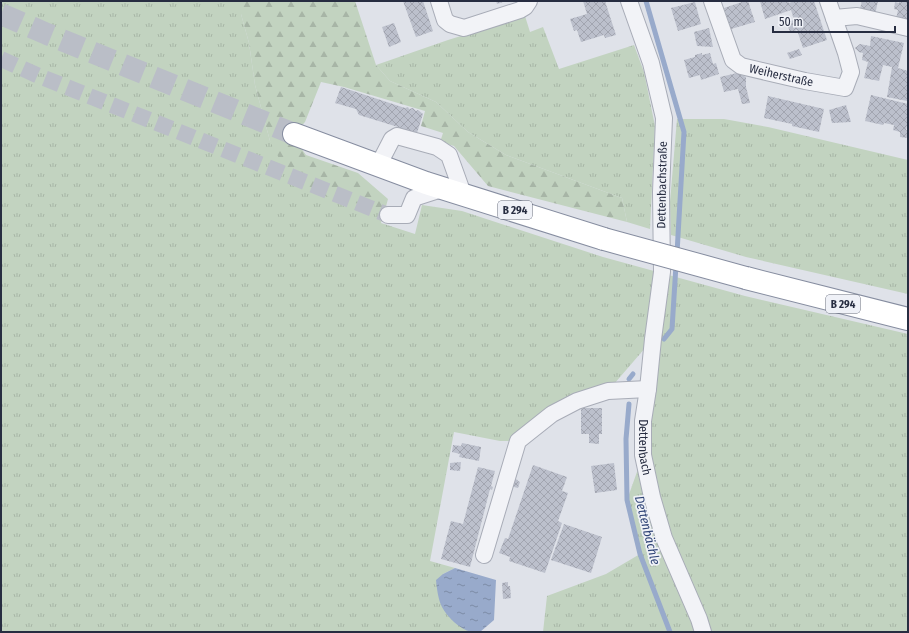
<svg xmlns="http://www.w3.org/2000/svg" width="909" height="633" viewBox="0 0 909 633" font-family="'Fira Sans Condensed',sans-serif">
  <defs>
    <pattern id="grass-tufts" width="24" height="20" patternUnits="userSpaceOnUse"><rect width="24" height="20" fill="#c2d3c0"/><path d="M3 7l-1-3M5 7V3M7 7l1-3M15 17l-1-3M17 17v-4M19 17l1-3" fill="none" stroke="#a7b5a6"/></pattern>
    <pattern id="forest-firs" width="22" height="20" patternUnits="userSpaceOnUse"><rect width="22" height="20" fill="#c2d3c0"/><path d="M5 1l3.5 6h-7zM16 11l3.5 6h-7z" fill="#a7b5a6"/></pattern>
    <pattern id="water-ripples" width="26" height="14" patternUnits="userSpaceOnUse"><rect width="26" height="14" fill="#98aacb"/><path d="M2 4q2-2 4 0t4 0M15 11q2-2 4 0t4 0" fill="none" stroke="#7c8ba6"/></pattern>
    <pattern id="building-cross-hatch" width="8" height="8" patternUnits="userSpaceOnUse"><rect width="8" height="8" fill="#bcc0cc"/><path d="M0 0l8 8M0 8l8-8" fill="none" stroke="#a2a5b0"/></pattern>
  </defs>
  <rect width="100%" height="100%" fill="#dfe2e9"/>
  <g fill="url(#grass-tufts)">
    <polygon points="1,1 253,1 241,14 249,43 255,85 270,141 385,210 381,223 415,234 422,205 462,211 603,257 745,296 908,334 908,632 543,632 547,596 606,574 640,554 627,500 643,455 652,340 608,391 518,441 500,441 454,432 430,561 455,568 443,574 460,626 471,632 1,632"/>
    <polygon points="525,16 530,32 543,27 559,69 634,45 644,72 655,126 650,229 627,222 622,198 506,155 468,132 436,102 390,81 376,65 448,40"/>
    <polygon points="677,119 724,119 768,127 908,160 908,294 746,257 671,235 670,202"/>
  </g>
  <polygon fill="url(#forest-firs)" points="234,1 355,1 376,65 390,81 436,102 468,132 506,155 622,198 627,222 488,186 454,146 440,142 443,133 421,126 425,111 344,87 321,82 305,122 294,134 296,141 306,155 358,173 388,199 385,210 295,189 270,141 255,85 249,43 241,14"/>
  <path fill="url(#water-ripples)" d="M455,568L496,580L494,620L480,632C477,632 473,633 471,632C460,629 447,617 442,607C438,599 437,589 436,580L443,574Z"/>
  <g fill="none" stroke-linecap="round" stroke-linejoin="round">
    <g stroke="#98aacb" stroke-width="5">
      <polyline points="646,1 684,132 677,253"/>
      <polyline points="664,339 672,329 676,265"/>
      <polyline points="629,379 633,374"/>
      <polyline points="629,404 626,439 627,500 640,554 670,632"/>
    </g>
  </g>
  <g fill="url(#building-cross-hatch)">
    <polygon points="403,1 423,1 433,31 416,37"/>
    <polygon points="496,1 506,1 497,4"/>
    <polygon points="583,1 605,1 616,35 605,38 604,35 581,42 577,30 574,31 570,19 587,14"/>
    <polygon points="745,1 748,1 755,22 731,29 724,8"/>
    <polygon points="760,1 788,1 789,3 794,1 814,1 827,40 803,48 797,30 790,33 787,22 794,20 791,10 765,19"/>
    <polygon points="862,1 878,1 875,15 859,12"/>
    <polygon points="899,1 908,1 908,22 896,19 898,10 894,9 895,2 899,3"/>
    <polygon points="695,2 701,24 678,31 671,8"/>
    <polygon points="394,23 401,42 389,47 382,27"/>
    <polygon points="709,28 713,47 697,46 694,32"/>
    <polygon points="871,36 904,43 898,68 908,71 907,101 887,97 892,67 883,65 879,81 864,78 868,62 862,60 863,53 859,52 855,48 860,44 870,46"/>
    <polygon points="799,49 802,55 790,59 787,53"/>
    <polygon points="702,53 702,55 710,53 713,64 716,63 719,74 701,80 700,75 689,78 684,60 695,57 695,55"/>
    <polygon points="737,73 746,77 746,87 750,103 742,104 738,89 724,92 720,77"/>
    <polygon points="341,87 405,108 408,107 409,109 413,108 416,111 418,110 423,114 417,133 414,132 411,135 398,127 359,115 356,109 335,103"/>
    <polygon points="871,95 908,104 908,121 906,130 908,131 908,138 900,137 900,132 893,130 894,125 884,123 883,125 865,121"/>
    <polygon points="768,96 824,109 819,132 792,126 792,124 764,118"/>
    <polygon points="846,105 851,122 832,123 829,110"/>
    <polygon points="581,408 602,408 602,434 599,434 599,444 589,443 589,434 581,434"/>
    <polygon points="462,443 481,447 479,461 459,457 460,454 452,452 453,445 461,446"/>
    <polygon points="461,462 460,471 450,470 450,463"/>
    <polygon points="614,463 617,490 595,493 591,466"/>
    <polygon points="533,465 567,477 562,491 568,493 558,521 562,523 545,573 509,561 510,557 499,553 505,538 508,539"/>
    <polygon points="478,467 495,471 491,486 493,487 492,490 490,489 470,567 441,559 451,521 463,524"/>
    <polygon points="512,478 518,480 518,481 520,482 518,488 510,486"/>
    <polygon points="564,524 602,537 591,573 551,560"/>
    <polygon points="508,582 508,586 510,586 511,598 503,599 502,583"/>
  </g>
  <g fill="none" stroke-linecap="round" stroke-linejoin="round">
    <polyline stroke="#babec7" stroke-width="16" stroke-dasharray="16 8" stroke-linecap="butt" points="1,59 39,76 388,215"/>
    <polyline stroke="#babec7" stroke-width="22" stroke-dasharray="22 11" stroke-linecap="butt" points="1,14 47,34 294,134"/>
    <defs>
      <g id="minor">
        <polyline points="439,1 445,20 450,24 464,28 520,10 525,7 529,1"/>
        <path id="s1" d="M629,1L651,63L664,118L661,192L662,272L653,339L648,389L643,421V455L652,497L664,538L699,619L703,632"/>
        <path id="s2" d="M712,1L733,60L741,66L805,81L845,88L851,72L846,53L828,1"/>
        <polyline points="834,18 857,16 908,28"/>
        <polyline points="378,166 392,139 397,136 437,147 449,155 463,194"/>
        <polyline points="388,215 407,215 414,198 445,188"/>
        <polyline points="484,555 518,441 552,414 577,401 608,391 648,389"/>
      </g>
      <g id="highway">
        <polyline points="294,134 426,183 604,239"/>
        <polyline points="746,278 908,319"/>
      </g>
    </defs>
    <use href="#minor" stroke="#a8acb7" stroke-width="18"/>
    <use href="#highway" stroke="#868da0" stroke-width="24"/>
    <use href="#minor" stroke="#f2f3f7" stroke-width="16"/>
    <use href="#highway" stroke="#fff" stroke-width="22"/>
    <defs>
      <polyline id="highway-bridge" points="604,239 746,278"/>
    </defs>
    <use href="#highway-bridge" stroke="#868da0" stroke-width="24" stroke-linecap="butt"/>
    <use href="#highway-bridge" stroke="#fff" stroke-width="22"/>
  </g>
  <g text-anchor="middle" stroke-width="3.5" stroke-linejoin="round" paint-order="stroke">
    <g fill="#eff1f7" stroke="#636878" stroke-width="1">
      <rect x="498" y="201" width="34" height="18" rx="3"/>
      <rect x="826" y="295" width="34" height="18" rx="3"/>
    </g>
    <g font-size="11" font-weight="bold" fill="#272d41">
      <text x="515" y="214">B 294</text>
      <text x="843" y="308">B 294</text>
    </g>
    <g font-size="12" fill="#272d41" stroke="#eff1f7">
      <text dy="4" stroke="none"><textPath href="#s2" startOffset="114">Weiherstraße</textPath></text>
      <text transform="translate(662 185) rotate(-89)" y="4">Dettenbachstraße</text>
      <text dy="4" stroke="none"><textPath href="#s1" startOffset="453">Dettenbach</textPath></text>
    </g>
    <g font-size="13" font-style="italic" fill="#304577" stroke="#eff1f7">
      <text transform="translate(648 530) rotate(76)" y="5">Dettenbächle</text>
    </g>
  </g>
  <rect width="909" height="633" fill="none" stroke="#272d41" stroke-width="4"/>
  <path d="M773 26v6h122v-6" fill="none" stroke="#272d41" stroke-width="2"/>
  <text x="779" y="26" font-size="12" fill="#272d41" stroke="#eff1f7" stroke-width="3" paint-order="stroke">50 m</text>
</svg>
